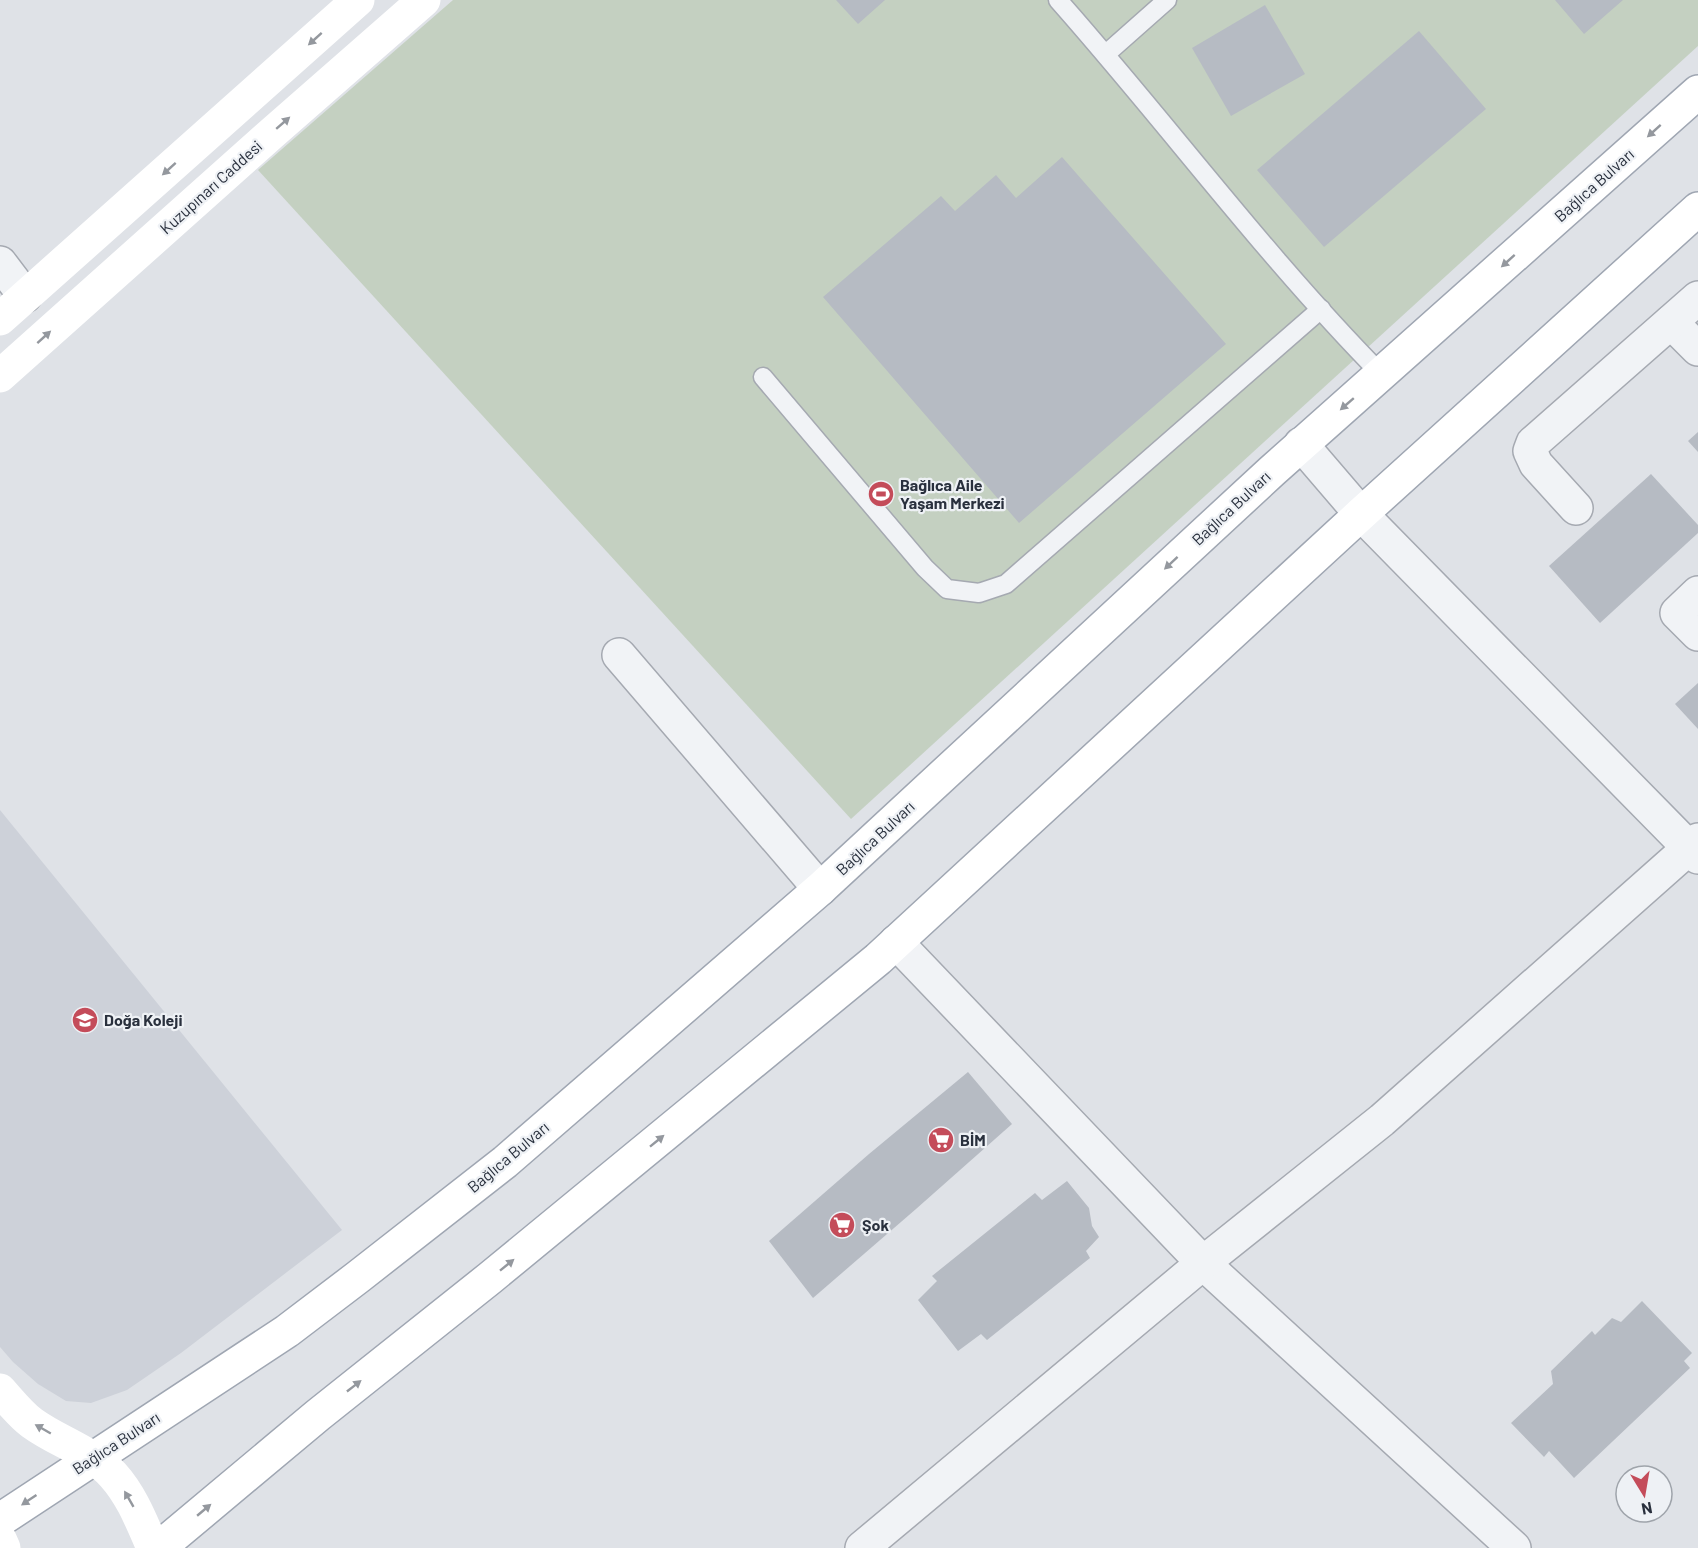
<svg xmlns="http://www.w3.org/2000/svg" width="1698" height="1548" viewBox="0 0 1698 1548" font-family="Barlow,sans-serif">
  <rect width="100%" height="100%" fill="#dfe2e7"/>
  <polygon fill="#cdd1d9" points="0,810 342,1230 181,1353 127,1390 91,1403 66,1401 38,1384 13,1362 0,1347"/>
  <polygon fill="#c4d0c1" points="453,0 1698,0 1698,46 851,819 258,170"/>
  <g fill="#b6bbc3">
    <polygon points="836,0 885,0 858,24"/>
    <polygon points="1555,0 1623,0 1584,34"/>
    <polygon points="1265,5 1305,74 1231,116 1192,48"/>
    <polygon points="1419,31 1486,109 1324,247 1257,170"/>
    <polygon points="1062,157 1226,344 1019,523 823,297 941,196 955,211 996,175 1016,198"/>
    <polygon points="1698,432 1698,452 1688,441"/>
    <polygon points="1651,474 1698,525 1698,533 1600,623 1549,566"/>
    <polygon points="1698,683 1698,729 1675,704"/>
    <polygon points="968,1072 1012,1124 916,1209 813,1298 769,1241 869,1154"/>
    <polygon points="1067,1181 1089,1208 1092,1226 1099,1237 1086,1251 1090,1258 987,1340 981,1334 958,1351 918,1300 937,1281 932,1276 1035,1193 1042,1200"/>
    <polygon points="1642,1301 1692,1353 1684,1361 1690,1368 1574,1478 1549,1451 1544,1457 1511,1423 1553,1384 1551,1371 1592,1331 1595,1335 1612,1318 1621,1322"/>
  </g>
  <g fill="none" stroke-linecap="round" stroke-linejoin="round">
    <defs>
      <g id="lane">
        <path d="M1058,0C1167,123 1265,256 1381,374"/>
        <polyline points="1106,54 1167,0"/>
        <polyline points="763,377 925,568 947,589 979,593 1006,584 1321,309"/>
      </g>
      <g id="street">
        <polyline points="0,263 25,296"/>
        <polyline points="1671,322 1698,349"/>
        <polyline points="1301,444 1361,514 1698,857"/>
        <polyline points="1576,508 1536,464 1530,451 1533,443 1698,298"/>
        <polyline points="1698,593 1677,613 1698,634"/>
        <polyline points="619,655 820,889"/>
        <polyline points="896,942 1203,1263 1514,1548"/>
        <polyline points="862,1548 1203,1263 1382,1120 1698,840"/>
      </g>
      <g id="primary">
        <polyline points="0,1520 287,1331 358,1277 505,1162 820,889 1272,471 1698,92"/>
        <polyline points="159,1548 318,1415 490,1278 878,959 1361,514 1698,209"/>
      </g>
    </defs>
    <use href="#lane" stroke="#a5a9b1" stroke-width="21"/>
    <use href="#street" stroke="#a5a9b1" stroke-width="36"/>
    <use href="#primary" stroke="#9fa6b2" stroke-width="36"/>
    <use href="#lane" stroke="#f1f3f6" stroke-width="18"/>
    <use href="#street" stroke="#f1f3f6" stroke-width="33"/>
    <g stroke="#fff" stroke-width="33">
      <polyline points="0,319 358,0"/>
      <polyline points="0,376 271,134 424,0"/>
      <path d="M0,1390C10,1401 20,1414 32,1423C58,1442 91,1451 113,1475C132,1496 142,1523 153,1548"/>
      <polyline points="0,1539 4,1548"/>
    </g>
    <use href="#primary" stroke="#fff" stroke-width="33"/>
  </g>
  <defs><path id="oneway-solid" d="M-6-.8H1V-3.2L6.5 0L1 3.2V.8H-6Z" transform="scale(1.5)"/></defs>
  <g fill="#94989e">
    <use href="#oneway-solid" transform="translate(315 39) rotate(138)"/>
    <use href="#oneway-solid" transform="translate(283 123) rotate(-41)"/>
    <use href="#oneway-solid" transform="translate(1654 131) rotate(138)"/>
    <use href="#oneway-solid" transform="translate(169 169) rotate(138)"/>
    <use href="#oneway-solid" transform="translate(1508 261) rotate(138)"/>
    <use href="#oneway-solid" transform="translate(44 337) rotate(-42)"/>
    <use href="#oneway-solid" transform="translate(1347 404) rotate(139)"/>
    <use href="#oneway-solid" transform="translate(1171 563) rotate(137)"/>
    <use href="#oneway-solid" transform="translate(657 1141) rotate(-39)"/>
    <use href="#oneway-solid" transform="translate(507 1265) rotate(-39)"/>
    <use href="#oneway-solid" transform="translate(354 1386) rotate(-38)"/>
    <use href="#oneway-solid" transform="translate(43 1429) rotate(-150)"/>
    <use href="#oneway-solid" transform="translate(129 1499) rotate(-120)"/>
    <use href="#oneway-solid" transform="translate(29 1500) rotate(146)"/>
    <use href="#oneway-solid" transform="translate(204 1510) rotate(-40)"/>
  </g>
  <defs>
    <symbol id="stadium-disc" viewBox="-11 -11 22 22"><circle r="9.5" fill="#c44c5a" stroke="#eef1f5"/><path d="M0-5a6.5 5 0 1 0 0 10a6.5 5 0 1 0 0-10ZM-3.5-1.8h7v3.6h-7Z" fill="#fff"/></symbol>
    <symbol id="school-disc" viewBox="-11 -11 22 22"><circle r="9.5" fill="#c44c5a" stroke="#eef1f5"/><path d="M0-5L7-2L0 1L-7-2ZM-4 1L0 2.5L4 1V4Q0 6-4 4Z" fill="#fff"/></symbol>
    <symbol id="supermarket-disc" viewBox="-11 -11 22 22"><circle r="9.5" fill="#c44c5a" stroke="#eef1f5"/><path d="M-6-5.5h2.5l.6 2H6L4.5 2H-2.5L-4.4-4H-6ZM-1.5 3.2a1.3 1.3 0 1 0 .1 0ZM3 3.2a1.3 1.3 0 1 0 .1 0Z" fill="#fff"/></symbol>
  </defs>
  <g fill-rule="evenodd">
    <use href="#stadium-disc" x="866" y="479" width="30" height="30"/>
    <use href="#school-disc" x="70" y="1005" width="30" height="30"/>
    <use href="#supermarket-disc" x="926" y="1125" width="30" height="30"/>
    <use href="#supermarket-disc" x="827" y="1210" width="30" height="30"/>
  </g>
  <g text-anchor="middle" stroke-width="4.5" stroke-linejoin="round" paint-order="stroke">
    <g font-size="16" fill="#29303d" stroke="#eef1f5">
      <text transform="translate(1594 185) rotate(-42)" y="6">Bağlıca Bulvarı</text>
      <text transform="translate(211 187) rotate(-42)" y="6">Kuzupınarı Caddesi</text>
      <text transform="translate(1231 508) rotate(-43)" y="6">Bağlıca Bulvarı</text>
      <text transform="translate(875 838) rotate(-43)" y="6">Bağlıca Bulvarı</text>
      <text transform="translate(508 1157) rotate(-40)" y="6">Bağlıca Bulvarı</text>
      <text transform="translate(116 1443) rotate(-33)" y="6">Bağlıca Bulvarı</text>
    </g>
    <g font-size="16" font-weight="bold" fill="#29303d" stroke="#eef1f5" text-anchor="start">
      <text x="900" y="491">Bağlıca Aile<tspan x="900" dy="18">Yaşam Merkezi</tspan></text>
      <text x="104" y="1026">Doğa Koleji</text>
      <text x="960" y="1146">BİM</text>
      <text x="862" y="1231">Şok</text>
    </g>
  </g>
  <g transform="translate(1644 1494) rotate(169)"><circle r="28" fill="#eef1f5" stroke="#9fa4ab" stroke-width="1.5"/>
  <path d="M0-4.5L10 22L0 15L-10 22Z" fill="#c44c5a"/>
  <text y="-9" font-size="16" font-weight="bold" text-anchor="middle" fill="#29303d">N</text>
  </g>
</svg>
